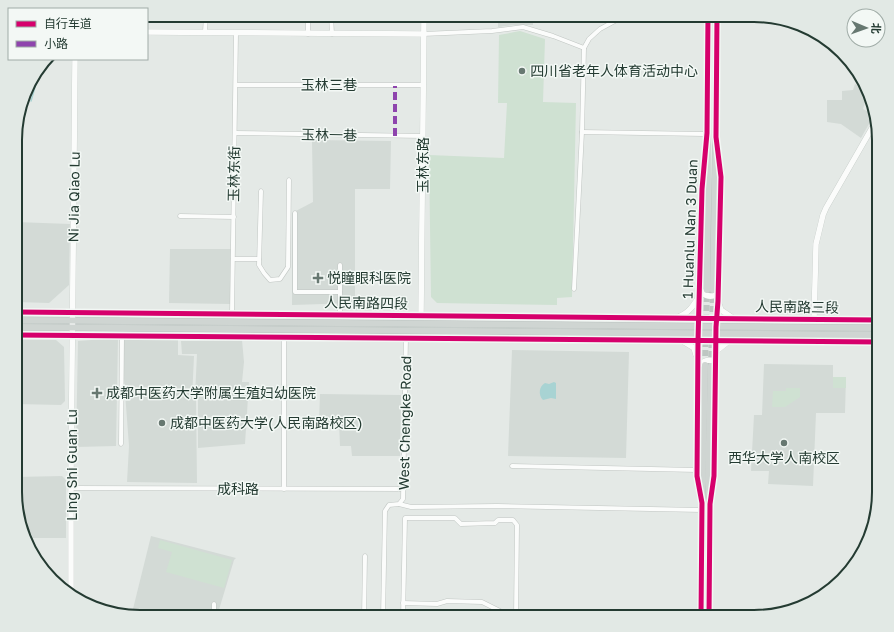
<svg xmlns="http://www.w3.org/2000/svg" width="894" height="632" viewBox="0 0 894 632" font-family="'Golos Text','Noto Sans SC',sans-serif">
  <rect width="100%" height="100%" fill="#e4e9e6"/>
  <g fill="#d3dad6">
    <polygon points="498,15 533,15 533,25 514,25 498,27"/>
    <polygon points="855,84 868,90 868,93 863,109 874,115 861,138 841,124 827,122 827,100 842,100 842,91 853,90"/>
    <polygon points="312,140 391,141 390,189 355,189 355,303 292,305 292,213 313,202"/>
    <polygon points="16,222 70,224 69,285 49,303 16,302"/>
    <polygon points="170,249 231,249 230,304 169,303"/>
    <polygon points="118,338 116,446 76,447 78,341"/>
    <polygon points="16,340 56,340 64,347 65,401 61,405 16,404"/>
    <polygon points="124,340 178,340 178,355 194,356 192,399 196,399 197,483 127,482 129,446 124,379"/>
    <polygon points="242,340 244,362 242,382 249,382 245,444 198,448 198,397 195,396 197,354 182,354 181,341"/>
    <polygon points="512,350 629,352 626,458 508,456"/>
    <polygon points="764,364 833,365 833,377 846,377 845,413 816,413 813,486 768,484 769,471 751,471 754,415 762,415"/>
    <polygon points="320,394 401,395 400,456 352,456 351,446 340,446 339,422 319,422"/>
    <polygon points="62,476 66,480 66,538 26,538 16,508 16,477"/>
    <polygon points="151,536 236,558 234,560 218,613 132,613"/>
  </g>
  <g fill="#cfe1d2">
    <polygon points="520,31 545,39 543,102 576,103 572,297 557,298 557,305 437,303 431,297 429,155 504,158 507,103 498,103 499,35"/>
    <rect x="833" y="377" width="13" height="11"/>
    <polygon points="786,388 800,388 800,397 785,407 772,407 773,391 786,391"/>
    <polygon points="160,540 232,560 224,588 166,572 172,552 158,548"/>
  </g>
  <path fill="#a8d3d3" d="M554,382L556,383V399L551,398L543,400C538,395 539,386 545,383L549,384Z"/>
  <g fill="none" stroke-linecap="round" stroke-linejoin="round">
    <polyline stroke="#a8d3d3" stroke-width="1.5" points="31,101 41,66"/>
    <g stroke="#bec6c2" stroke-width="6" stroke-dasharray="6 3" stroke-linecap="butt">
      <polyline points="705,365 707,291"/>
      <polyline points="711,366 713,291"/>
    </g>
    <defs>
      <g id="street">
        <polyline points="308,15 308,34"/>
        <polyline points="331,15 332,34"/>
        <polyline points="205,32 206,15"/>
        <polyline points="423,34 492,31 523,27 553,36 584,48"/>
        <polyline points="236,85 423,85"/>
        <polyline points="582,132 704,134"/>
        <polyline points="235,133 423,136"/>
        <polyline points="261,191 259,265 264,273 270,280 280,279 288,267 289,180"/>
        <polyline points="295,213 295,292 340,292"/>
        <polyline points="180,216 234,217"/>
        <polyline points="233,259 259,259"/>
        <polyline points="574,289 582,132 584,48 589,39 600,29 624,16 628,15"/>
        <polyline points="232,314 236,33"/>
        <polyline points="340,315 340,265"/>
        <polyline points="121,444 122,336"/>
        <polyline points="512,466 697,470"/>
        <polyline points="71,488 404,489"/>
        <polyline points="284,489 284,337"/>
        <polyline points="399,504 411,507 497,506 702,510"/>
        <polyline points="403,603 437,604 447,601 482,602 504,613 516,614 701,615"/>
        <polyline points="214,617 214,604"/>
        <polyline points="364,617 365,556"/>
        <polyline points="383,617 385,511 389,505 399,504 403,499 406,338"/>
        <polyline points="403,617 405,518 455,518 461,524 495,523 498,520 513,520 517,525 516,617"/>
      </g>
      <g id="secondary">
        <polyline points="147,32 423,34"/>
        <path d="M700,288L702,293C706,296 711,297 716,295L718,290"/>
        <polyline points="719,304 721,310 733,318"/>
        <polyline points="16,312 879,320"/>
        <polyline points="421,316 424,15"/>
        <path d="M678,317C689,313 694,305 700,295"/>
        <polyline points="814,320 816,244 823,215 826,208 876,121"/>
        <polyline points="16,335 879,342"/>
        <polyline points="684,342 694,348 696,355"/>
        <polyline points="715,352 729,341"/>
        <path d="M698,366C703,361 708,358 715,362"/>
        <polyline points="700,497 697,476 698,341 702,189 705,162"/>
        <polyline points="711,499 714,476 716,327 718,301 721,177 718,151"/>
        <polyline points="71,595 71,475 75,59"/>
      </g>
      <g id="primary">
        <polyline points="707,290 707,133 708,15"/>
        <polyline points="713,290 716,121 717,15"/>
        <polyline points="16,320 879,328"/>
        <polyline points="16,327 879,335"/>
        <polyline points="701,617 702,503 705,365"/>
        <polyline points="709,617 710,504 708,481 711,366"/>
      </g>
    </defs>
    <use href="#street" stroke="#c1c6c3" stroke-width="5"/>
    <use href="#secondary" stroke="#c0c7c3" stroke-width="6"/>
    <use href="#primary" stroke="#bdc5c2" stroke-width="7"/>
    <use href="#street" stroke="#fbfcfb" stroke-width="4"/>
    <use href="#secondary" stroke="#fbfcfb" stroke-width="5.5"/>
    <use href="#primary" stroke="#cfd5d2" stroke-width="6"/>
    <polyline stroke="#8e44ad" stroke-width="4" stroke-dasharray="8 4" stroke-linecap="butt" points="395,136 395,86"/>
    <defs>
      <g id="cycleway">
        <polyline points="16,312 879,320"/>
        <polyline points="16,335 879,342"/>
        <polyline points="701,617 702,503 697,476 698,341 702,189 707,133 708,15"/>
        <polyline points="709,617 710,504 714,476 716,327 718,301 721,177 716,137 717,15"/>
      </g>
    </defs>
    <use href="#cycleway" stroke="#f3f8f5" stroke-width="8"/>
    <use href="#cycleway" stroke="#d6006c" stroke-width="5"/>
  </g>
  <g fill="#677871" stroke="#f3f8f5" stroke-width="1.5">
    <circle cx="522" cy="71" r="4"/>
    <path d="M316 272h4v4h4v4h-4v4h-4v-4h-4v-4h4z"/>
    <path d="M95 387h4v4h4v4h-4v4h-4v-4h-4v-4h4z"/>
    <circle cx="162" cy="423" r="4"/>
    <circle cx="784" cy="443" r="4"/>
  </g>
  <g text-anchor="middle" stroke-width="3" stroke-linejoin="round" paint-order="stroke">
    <g font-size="14" fill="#243b32" stroke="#f3f8f5" text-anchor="start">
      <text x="530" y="76">四川省老年人体育活动中心</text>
      <text x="327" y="283">悦瞳眼科医院</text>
      <text x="106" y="398">成都中医药大学附属生殖妇幼医院</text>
      <text x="170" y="428">成都中医药大学(人民南路校区)</text>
      <text x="784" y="463" text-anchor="middle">西华大学人南校区</text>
    </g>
    <g font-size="14" fill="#243b32" stroke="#f3f8f5">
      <text x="329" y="90">玉林三巷</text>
      <text transform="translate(329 135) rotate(1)" y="5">玉林一巷</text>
      <text transform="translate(423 165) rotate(-90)" y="5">玉林东路</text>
      <text transform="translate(234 174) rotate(-89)" y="5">玉林东街</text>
      <text transform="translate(74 197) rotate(-89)" y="5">Ni Jia Qiao Lu</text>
      <text transform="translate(690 229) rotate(-88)" y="5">1 Huanlu Nan 3 Duan</text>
      <text transform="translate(366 303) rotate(1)" y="5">人民南路四段</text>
      <text transform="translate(797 307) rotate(1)" y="5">人民南路三段</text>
      <text transform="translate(405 423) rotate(-89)" y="5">West Chengke Road</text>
      <text transform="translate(72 465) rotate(-90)" y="5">Ling Shi Guan Lu</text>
      <text x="238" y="494">成科路</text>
    </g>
  </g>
  <path d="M0 0H894V632H0ZM140 22H754A118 118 0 0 1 872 140V492A118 118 0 0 1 754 610H140A118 118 0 0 1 22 492V140A118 118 0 0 1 140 22Z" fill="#e2e9e5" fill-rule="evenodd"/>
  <path fill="none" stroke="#243b32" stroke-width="2" d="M140 22H754A118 118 0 0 1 872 140V492A118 118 0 0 1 754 610H140A118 118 0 0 1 22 492V140A118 118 0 0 1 140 22Z"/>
  <rect x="8" y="8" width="140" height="52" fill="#f3f8f5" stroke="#a0aca7"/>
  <rect x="16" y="21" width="20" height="6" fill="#d6006c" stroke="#a0aca7"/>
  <text x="44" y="28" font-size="12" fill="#243b32">自行车道</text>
  <rect x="16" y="41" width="20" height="6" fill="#8e44ad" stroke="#a0aca7"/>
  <text x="44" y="48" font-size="12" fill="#243b32">小路</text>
  <g transform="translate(866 28) rotate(92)"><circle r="19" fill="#f3f8f5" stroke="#a0aca7"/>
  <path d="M0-3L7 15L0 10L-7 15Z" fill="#677871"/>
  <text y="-6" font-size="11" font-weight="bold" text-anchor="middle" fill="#243b32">北</text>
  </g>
</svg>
